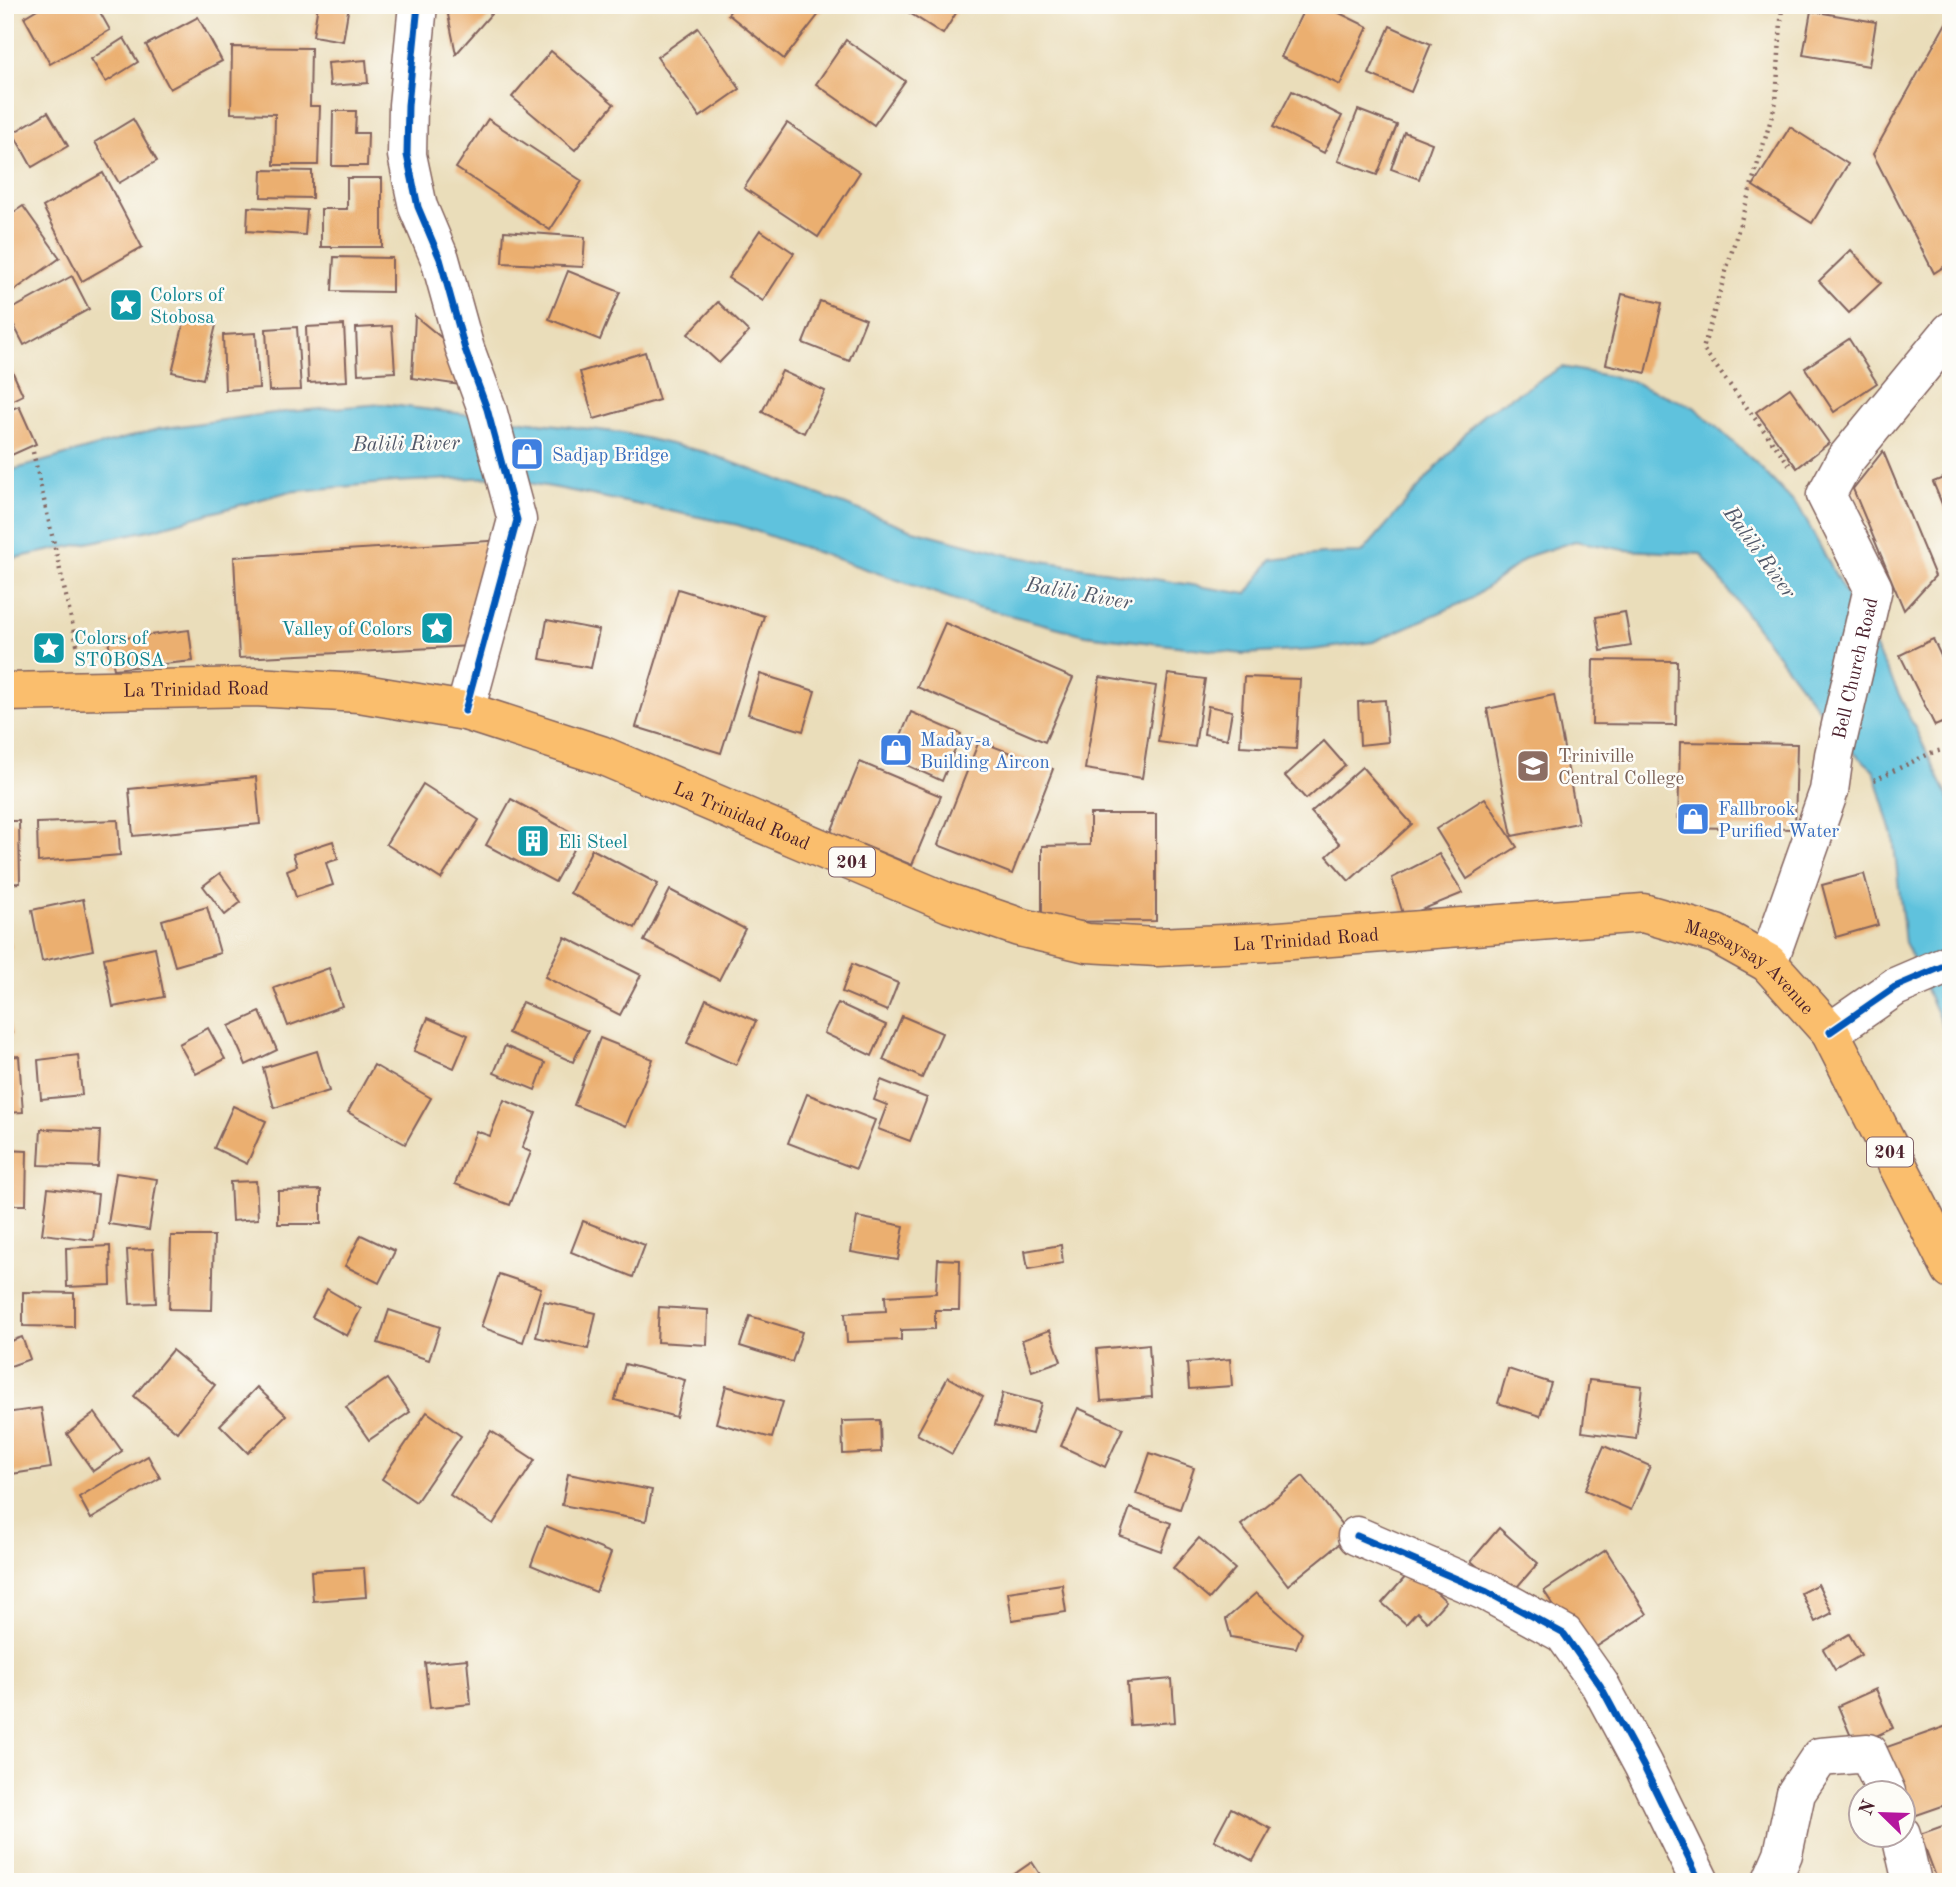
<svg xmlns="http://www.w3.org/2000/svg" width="1956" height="1887" viewBox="0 0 1956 1887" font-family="'Old Standard TT',serif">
  <rect width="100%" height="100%" fill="#fdfcf7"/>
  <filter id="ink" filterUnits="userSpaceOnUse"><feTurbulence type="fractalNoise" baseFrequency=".0143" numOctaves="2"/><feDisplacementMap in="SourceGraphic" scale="14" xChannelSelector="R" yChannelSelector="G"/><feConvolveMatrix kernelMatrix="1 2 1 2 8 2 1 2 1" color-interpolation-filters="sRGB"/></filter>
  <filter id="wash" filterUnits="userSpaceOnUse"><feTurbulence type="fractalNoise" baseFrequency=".00686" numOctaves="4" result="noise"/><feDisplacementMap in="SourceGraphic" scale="28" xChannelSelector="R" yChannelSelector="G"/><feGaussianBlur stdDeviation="1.57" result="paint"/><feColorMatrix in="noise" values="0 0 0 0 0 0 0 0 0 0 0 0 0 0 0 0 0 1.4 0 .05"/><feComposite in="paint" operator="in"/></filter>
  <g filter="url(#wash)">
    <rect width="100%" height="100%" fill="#eaddba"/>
    <polygon fill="#5fc2dd" stroke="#547084" stroke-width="2" points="1562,367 1628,380 1694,407 1755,462 1800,509 1891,678 1951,803 1951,1045 1905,942 1893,836 1874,770 1847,747 1701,554 1625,550 1575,541 1529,556 1471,599 1373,642 1312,650 1243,654 1086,635 970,605 738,525 557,488 494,477 394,482 287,492 154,529 5,560 5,472 158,429 274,413 382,404 623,433 705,452 913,530 1012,556 1247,594 1271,560 1322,554 1362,553 1483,414"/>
    <g id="blocks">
      <g fill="#ebaf70">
        <polygon points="44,5 96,5 110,30 50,64 24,17"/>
        <polygon points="318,5 349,5 343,41 313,36"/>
        <polygon points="446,5 499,5 456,54"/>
        <polygon points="735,5 818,5 823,9 784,59 728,14"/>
        <polygon points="897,5 961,5 943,34"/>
        <polygon points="1306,5 1323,5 1368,27 1340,85 1281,57"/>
        <polygon points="1811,11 1876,22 1869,66 1803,55"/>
        <polygon points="1951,14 1951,262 1934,273 1873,154"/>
        <polygon points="198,17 222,61 170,89 146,45"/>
        <polygon points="1390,26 1431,44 1411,92 1369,74"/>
        <polygon points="698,28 740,89 700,117 657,57"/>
        <polygon points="124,38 138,62 106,82 91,59"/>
        <polygon points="846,40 905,81 874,125 816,84"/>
        <polygon points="232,47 311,48 310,106 320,106 318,165 274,165 275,114 231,113"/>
        <polygon points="551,51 614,104 575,150 512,97"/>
        <polygon points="366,60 368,83 330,86 328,63"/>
        <polygon points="1292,91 1342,116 1324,153 1273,127"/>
        <polygon points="1358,110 1397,125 1377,175 1338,161"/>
        <polygon points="333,111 356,111 355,133 368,133 367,166 332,166"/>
        <polygon points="48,112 68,146 32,167 13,133"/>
        <polygon points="133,119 157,161 119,183 95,142"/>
        <polygon points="488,119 582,181 550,230 456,168"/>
        <polygon points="787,123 860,172 818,237 744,188"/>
        <polygon points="1790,127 1848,164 1812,223 1753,186"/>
        <polygon points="1404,132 1432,143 1419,179 1391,169"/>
        <polygon points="262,170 312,171 312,198 261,197"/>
        <polygon points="103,173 142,247 82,281 43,207"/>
        <polygon points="347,178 382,178 382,247 321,247 321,209 347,209"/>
        <polygon points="23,206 60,258 5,297 5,218"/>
        <polygon points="248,207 307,210 305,235 247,231"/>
        <polygon points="760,230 794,253 763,301 728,278"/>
        <polygon points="504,231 585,237 583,267 502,263"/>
        <polygon points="1851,250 1881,283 1849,313 1819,281"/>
        <polygon points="334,257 392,258 392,292 332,291"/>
        <polygon points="568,271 620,292 600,340 549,319"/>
        <polygon points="72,276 89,309 24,345 7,312"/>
        <polygon points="1622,294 1662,303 1646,373 1606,364"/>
        <polygon points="820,301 866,319 849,361 803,343"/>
        <polygon points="718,302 749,332 719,363 688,334"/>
        <polygon points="415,316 449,344 474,387 412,378"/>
        <polygon points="185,318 216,325 203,379 172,372"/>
        <polygon points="344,325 347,381 308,383 306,327"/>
        <polygon points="392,326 395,372 358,374 356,328"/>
        <polygon points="297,327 301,390 269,391 266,329"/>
        <polygon points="256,333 259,388 225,390 223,335"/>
        <polygon points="1849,339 1877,383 1834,412 1805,368"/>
        <polygon points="645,352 659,400 594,419 580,372"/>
        <polygon points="9,364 23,395 5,404 5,365"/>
        <polygon points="782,371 825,391 804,433 762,412"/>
        <polygon points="1790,388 1829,443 1797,468 1756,412"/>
        <polygon points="19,406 36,444 5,458 5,412"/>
        <polygon points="1883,451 1935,576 1904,610 1853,489"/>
        <polygon points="1951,475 1951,526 1933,482"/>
        <polygon points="504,540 471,646 239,658 234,557"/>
        <polygon points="678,589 764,616 721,753 636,727"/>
        <polygon points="1625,612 1631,646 1601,651 1596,617"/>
        <polygon points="547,620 599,630 591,668 540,659"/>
        <polygon points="945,623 1073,678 1045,742 917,687"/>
        <polygon points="189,630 193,661 114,669 108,640"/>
        <polygon points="1933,639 1951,677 1951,719 1935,726 1900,655"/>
        <polygon points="1593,660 1677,661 1676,725 1592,724"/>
        <polygon points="760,674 815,691 803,731 748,714"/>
        <polygon points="1168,674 1205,679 1195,747 1158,742"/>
        <polygon points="1100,677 1156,686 1142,778 1085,769"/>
        <polygon points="1244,677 1300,679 1296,749 1240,746"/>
        <polygon points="1554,695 1578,823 1512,836 1487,709"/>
        <polygon points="1385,700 1388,742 1360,745 1358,702"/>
        <polygon points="1208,706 1232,711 1227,739 1204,734"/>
        <polygon points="911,712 961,734 942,781 891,758"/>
        <polygon points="979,741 1053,769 1012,874 938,845"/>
        <polygon points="1324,741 1345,765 1306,799 1285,776"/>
        <polygon points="1680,742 1797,744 1795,829 1678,827"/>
        <polygon points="860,762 941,796 912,865 831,832"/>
        <polygon points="1362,767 1412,824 1349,881 1327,856 1340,844 1311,812"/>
        <polygon points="256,777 260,824 133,836 129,789"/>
        <polygon points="423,784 479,820 441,879 386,844"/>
        <polygon points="1485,798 1517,847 1467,879 1436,829"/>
        <polygon points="511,799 580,837 555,882 486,845"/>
        <polygon points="1090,814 1156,814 1156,921 1042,922 1042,846 1090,845"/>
        <polygon points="118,820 120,855 38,862 37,823"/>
        <polygon points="5,821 19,821 20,883 5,884"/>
        <polygon points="333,841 338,859 326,863 333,885 296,897 287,870 297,866 293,854"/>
        <polygon points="592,849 658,884 635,928 570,893"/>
        <polygon points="1439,854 1463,893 1404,917 1392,878"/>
        <polygon points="220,873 241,902 225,915 203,886"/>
        <polygon points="1864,874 1878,925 1836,937 1822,885"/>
        <polygon points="670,890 745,929 719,980 644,941"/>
        <polygon points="83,899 93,950 42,961 32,910"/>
        <polygon points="207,907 220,953 175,966 162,920"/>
        <polygon points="5,920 12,948 5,949"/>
        <polygon points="565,937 641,975 620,1015 545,977"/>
        <polygon points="155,947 164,997 113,1007 104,958"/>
        <polygon points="852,964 898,983 887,1011 842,992"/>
        <polygon points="329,968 342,1006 288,1026 274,988"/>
        <polygon points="706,999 756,1021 736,1065 687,1043"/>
        <polygon points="5,1002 12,1035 5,1036"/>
        <polygon points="522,1002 588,1031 573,1062 508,1033"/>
        <polygon points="838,1003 886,1025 872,1056 824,1033"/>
        <polygon points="260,1012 277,1050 246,1065 229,1026"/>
        <polygon points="902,1016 942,1033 922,1078 883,1060"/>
        <polygon points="428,1018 468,1035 454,1068 414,1051"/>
        <polygon points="208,1028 225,1059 196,1074 179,1044"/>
        <polygon points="600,1038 653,1059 626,1126 574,1105"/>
        <polygon points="505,1046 545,1063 535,1090 494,1073"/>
        <polygon points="317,1051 329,1091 274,1108 263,1068"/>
        <polygon points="78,1055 82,1095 41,1099 38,1060"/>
        <polygon points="19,1056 23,1112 5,1113 5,1057"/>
        <polygon points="374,1065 431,1098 405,1144 348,1112"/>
        <polygon points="881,1080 927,1098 910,1141 878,1129 887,1105 874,1100"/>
        <polygon points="807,1094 875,1120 856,1169 788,1143"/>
        <polygon points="504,1100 536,1113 522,1148 531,1152 510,1205 455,1184 476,1131 490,1136"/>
        <polygon points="233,1106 266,1121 247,1164 214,1148"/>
        <polygon points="41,1129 100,1131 98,1167 39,1165"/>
        <polygon points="5,1150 27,1151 26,1205 5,1205"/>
        <polygon points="116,1173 157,1179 149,1230 108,1224"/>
        <polygon points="256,1181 258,1219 232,1221 230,1182"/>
        <polygon points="48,1188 98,1194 93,1240 42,1234"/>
        <polygon points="321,1190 321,1224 278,1224 278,1191"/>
        <polygon points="857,1217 904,1226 898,1260 851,1252"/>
        <polygon points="583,1221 645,1245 633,1277 571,1252"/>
        <polygon points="361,1235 395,1251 379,1283 345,1266"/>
        <polygon points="171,1236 214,1236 212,1310 169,1309"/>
        <polygon points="1061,1245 1063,1263 1028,1269 1025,1251"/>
        <polygon points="110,1246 111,1285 67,1287 66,1248"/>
        <polygon points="153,1249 156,1303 130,1304 127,1250"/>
        <polygon points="938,1259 960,1260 959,1310 935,1310 935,1329 901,1330 901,1340 847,1342 845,1313 886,1311 885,1296 936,1293"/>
        <polygon points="499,1274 541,1288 523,1342 481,1327"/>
        <polygon points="327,1289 361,1309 347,1336 312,1317"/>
        <polygon points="23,1292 74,1293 74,1327 23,1326"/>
        <polygon points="544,1301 596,1313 588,1349 536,1337"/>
        <polygon points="659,1307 708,1310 707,1345 657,1342"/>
        <polygon points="389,1310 440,1327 429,1360 378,1343"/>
        <polygon points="750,1316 802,1332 792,1362 740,1346"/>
        <polygon points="1050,1330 1061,1361 1032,1371 1022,1340"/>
        <polygon points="22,1337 30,1359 5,1368 5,1343"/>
        <polygon points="1149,1344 1152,1397 1101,1401 1097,1349"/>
        <polygon points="172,1350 215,1385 177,1432 134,1396"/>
        <polygon points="1230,1359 1232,1386 1189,1389 1187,1363"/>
        <polygon points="625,1364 685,1380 676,1417 615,1400"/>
        <polygon points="1508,1369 1551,1383 1540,1416 1498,1403"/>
        <polygon points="948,1377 983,1397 952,1454 917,1434"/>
        <polygon points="387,1379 410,1412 369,1440 346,1407"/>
        <polygon points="1589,1380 1642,1386 1636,1439 1582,1432"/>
        <polygon points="726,1386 783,1402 772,1438 716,1423"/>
        <polygon points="257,1387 286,1415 248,1453 220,1425"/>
        <polygon points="1003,1393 1041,1403 1032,1434 995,1425"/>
        <polygon points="41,1408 51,1468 5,1475 5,1413"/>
        <polygon points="1078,1408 1123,1428 1105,1467 1061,1446"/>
        <polygon points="427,1412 461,1436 416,1502 382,1479"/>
        <polygon points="95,1413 122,1451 93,1471 67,1434"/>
        <polygon points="880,1420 881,1452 843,1454 842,1421"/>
        <polygon points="491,1431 535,1460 493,1524 450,1495"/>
        <polygon points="1604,1446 1650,1466 1631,1510 1585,1490"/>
        <polygon points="1150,1453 1194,1468 1180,1509 1136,1494"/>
        <polygon points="148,1456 160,1478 91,1519 79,1497"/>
        <polygon points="568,1474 652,1490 646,1521 562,1505"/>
        <polygon points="1303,1476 1350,1535 1288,1585 1241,1525"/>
        <polygon points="1130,1508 1171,1523 1161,1551 1120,1536"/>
        <polygon points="546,1526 611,1553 596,1592 531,1565"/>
        <polygon points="1499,1528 1538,1563 1510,1595 1471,1561"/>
        <polygon points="1199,1538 1235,1569 1209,1599 1173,1568"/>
        <polygon points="1606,1550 1647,1614 1585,1654 1544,1591"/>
        <polygon points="1418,1563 1441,1584 1435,1591 1446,1601 1427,1622 1417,1612 1406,1624 1382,1603"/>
        <polygon points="364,1568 366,1597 313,1601 311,1571"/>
        <polygon points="1062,1584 1066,1612 1012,1620 1008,1592"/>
        <polygon points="1818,1584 1832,1613 1815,1622 1801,1593"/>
        <polygon points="1256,1593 1302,1633 1296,1648 1231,1637 1226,1619"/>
        <polygon points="1849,1634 1861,1655 1835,1670 1823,1649"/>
        <polygon points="467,1659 471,1704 430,1708 425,1663"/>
        <polygon points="1172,1679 1175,1722 1130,1725 1127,1683"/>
        <polygon points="1876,1689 1893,1728 1855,1746 1838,1706"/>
        <polygon points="1950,1725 1951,1803 1908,1818 1904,1804 1904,1792 1884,1748"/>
        <polygon points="1231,1808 1271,1829 1253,1861 1214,1840"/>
        <polygon points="1951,1823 1951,1882 1938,1882 1920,1834"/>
        <polygon points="1032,1862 1045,1882 1003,1882"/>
      </g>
    </g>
  </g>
  <g filter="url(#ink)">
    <use href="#blocks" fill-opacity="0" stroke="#82625d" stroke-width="2"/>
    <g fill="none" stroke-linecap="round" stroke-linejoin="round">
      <defs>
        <g id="minor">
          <polyline points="418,5 408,105 407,155 418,207 440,259 465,349 487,409 517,520 465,711"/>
          <path id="s1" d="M1768,963L1829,791L1834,755L1873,588L1826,495L1845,460L1951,331"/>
          <polyline points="1830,1032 1895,987 1951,963"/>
          <polyline points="1357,1536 1487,1592 1564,1634 1600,1685 1643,1765 1700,1882"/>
          <polyline points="1901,1834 1912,1882"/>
          <polyline points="1771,1882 1783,1854 1796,1793 1820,1757 1868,1753 1886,1792"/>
        </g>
        <g id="highway">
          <path id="s2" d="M5,692L255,687L359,693L465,711L601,755L949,903L1019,927L1087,943L1157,947L1266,942L1643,913L1716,934L1768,963L1830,1032L1951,1270"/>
        </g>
      </defs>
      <use href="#minor" stroke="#82625d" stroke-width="41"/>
      <use href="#highway" stroke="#82625d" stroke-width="41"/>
      <g stroke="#82625d" stroke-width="4.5" stroke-dasharray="2 5" stroke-linecap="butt">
        <polyline points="1782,5 1776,102 1703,349 1792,468"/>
        <polyline points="33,452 78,649"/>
        <polyline points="1951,745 1946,749 1951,758"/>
        <polyline points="1874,780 1931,753 1946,749"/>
      </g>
      <use href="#minor" stroke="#fff" stroke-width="38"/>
      <use href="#highway" stroke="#fabe6d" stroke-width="38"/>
      <defs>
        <g id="cycleway">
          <polyline points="418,5 408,105 407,155 418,207 440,259 465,349 487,409 517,520 465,711"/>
          <polyline points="1830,1032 1895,987 1951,963"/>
          <polyline points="1357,1536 1487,1592 1564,1634 1600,1685 1643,1765 1700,1882"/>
        </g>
      </defs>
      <use href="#cycleway" stroke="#fdfcf7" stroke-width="11"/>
      <use href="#cycleway" stroke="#0057b8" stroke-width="7"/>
    </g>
  </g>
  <defs>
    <symbol id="sight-square" viewBox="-11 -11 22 22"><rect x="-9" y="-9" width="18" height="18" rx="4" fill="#0f9aa8" stroke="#fdfcf7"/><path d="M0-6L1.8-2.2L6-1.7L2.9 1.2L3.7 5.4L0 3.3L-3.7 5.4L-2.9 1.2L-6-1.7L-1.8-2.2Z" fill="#fff"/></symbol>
    <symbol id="shop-square" viewBox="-11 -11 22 22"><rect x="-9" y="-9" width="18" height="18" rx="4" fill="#3f7fe0" stroke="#fdfcf7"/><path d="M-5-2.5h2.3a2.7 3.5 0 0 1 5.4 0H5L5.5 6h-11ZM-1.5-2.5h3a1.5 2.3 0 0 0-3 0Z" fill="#fff"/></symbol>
    <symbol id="university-square" viewBox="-11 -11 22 22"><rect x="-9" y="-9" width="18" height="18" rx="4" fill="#8d6e63" stroke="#fdfcf7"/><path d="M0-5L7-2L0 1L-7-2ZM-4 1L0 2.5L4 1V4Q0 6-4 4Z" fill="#fff"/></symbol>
    <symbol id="building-square" viewBox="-11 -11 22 22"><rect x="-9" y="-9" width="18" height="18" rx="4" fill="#0f9aa8" stroke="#fdfcf7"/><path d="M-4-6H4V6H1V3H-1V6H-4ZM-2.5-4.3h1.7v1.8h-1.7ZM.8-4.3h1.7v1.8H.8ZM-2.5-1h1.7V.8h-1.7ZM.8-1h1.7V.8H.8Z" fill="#fff"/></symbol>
  </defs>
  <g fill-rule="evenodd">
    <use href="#sight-square" x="107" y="286" width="38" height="38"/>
    <use href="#shop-square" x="508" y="435" width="38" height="38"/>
    <use href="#sight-square" x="418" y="609" width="38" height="38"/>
    <use href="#sight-square" x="30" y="629" width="38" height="38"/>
    <use href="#shop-square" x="877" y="731" width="38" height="38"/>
    <use href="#university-square" x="1514" y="747" width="38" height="38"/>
    <use href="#shop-square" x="1674" y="800" width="38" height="38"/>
    <use href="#building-square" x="514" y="822" width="38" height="38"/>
  </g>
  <g text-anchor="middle" stroke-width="5" stroke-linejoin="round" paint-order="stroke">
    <g fill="#fdfcf7" stroke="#806168" stroke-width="2">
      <rect x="829" y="847.5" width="46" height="29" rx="5"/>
      <rect x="1867" y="1137.5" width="46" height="29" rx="5"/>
    </g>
    <g font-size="18" font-weight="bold" fill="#4a1f2b">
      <text x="852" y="868">204</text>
      <text x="1890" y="1158">204</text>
    </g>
    <g font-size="19" fill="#0d838f" stroke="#fdfcf7" text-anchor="start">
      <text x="150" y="301">Colors of<tspan x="150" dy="22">Stobosa</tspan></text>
      <text x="412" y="635" text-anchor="end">Valley of Colors</text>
      <text x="74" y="644">Colors of<tspan x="74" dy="22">STOBOSA</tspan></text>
      <text x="558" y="848">Eli Steel</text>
    </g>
    <g font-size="19" fill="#366cbe" stroke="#fdfcf7" text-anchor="start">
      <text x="552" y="461">Sadjap Bridge</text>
      <text x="920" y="746">Maday-a<tspan x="920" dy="22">Building Aircon</tspan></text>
      <text x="1718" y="815">Fallbrook<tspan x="1718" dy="22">Purified Water</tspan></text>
    </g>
    <g font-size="19" fill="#4a1f2b" stroke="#fdfcf7">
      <text dy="7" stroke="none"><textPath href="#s1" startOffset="308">Bell Church Road</textPath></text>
      <text dy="7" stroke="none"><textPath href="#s2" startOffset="191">La Trinidad Road</textPath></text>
      <text dy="7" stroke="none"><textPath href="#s2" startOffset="758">La Trinidad Road</textPath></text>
      <text dy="7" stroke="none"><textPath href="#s2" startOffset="1346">La Trinidad Road</textPath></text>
      <text dy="7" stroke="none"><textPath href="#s2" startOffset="1806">Magsaysay Avenue</textPath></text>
    </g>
    <g font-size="19" fill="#785e54" stroke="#fdfcf7" text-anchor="start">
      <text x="1558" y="762">Triniville<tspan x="1558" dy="22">Central College</tspan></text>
    </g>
    <g font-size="21" font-style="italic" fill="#515869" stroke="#fdfcf7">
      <text transform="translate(406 443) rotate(-1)" y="7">Balili River</text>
      <text transform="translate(1760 552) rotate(54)" y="7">Balili River</text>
      <text transform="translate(1079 593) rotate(10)" y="7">Balili River</text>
    </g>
  </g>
  <rect width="1956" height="1887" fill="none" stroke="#fdfcf7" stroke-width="28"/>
  <g transform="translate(1882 1814) rotate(293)"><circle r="33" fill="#fdfcf7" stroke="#b5a4a5" stroke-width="2"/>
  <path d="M0-5L12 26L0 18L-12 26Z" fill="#b5179e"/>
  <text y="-10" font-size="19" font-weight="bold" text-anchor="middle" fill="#4a1f2b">N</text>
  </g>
</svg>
